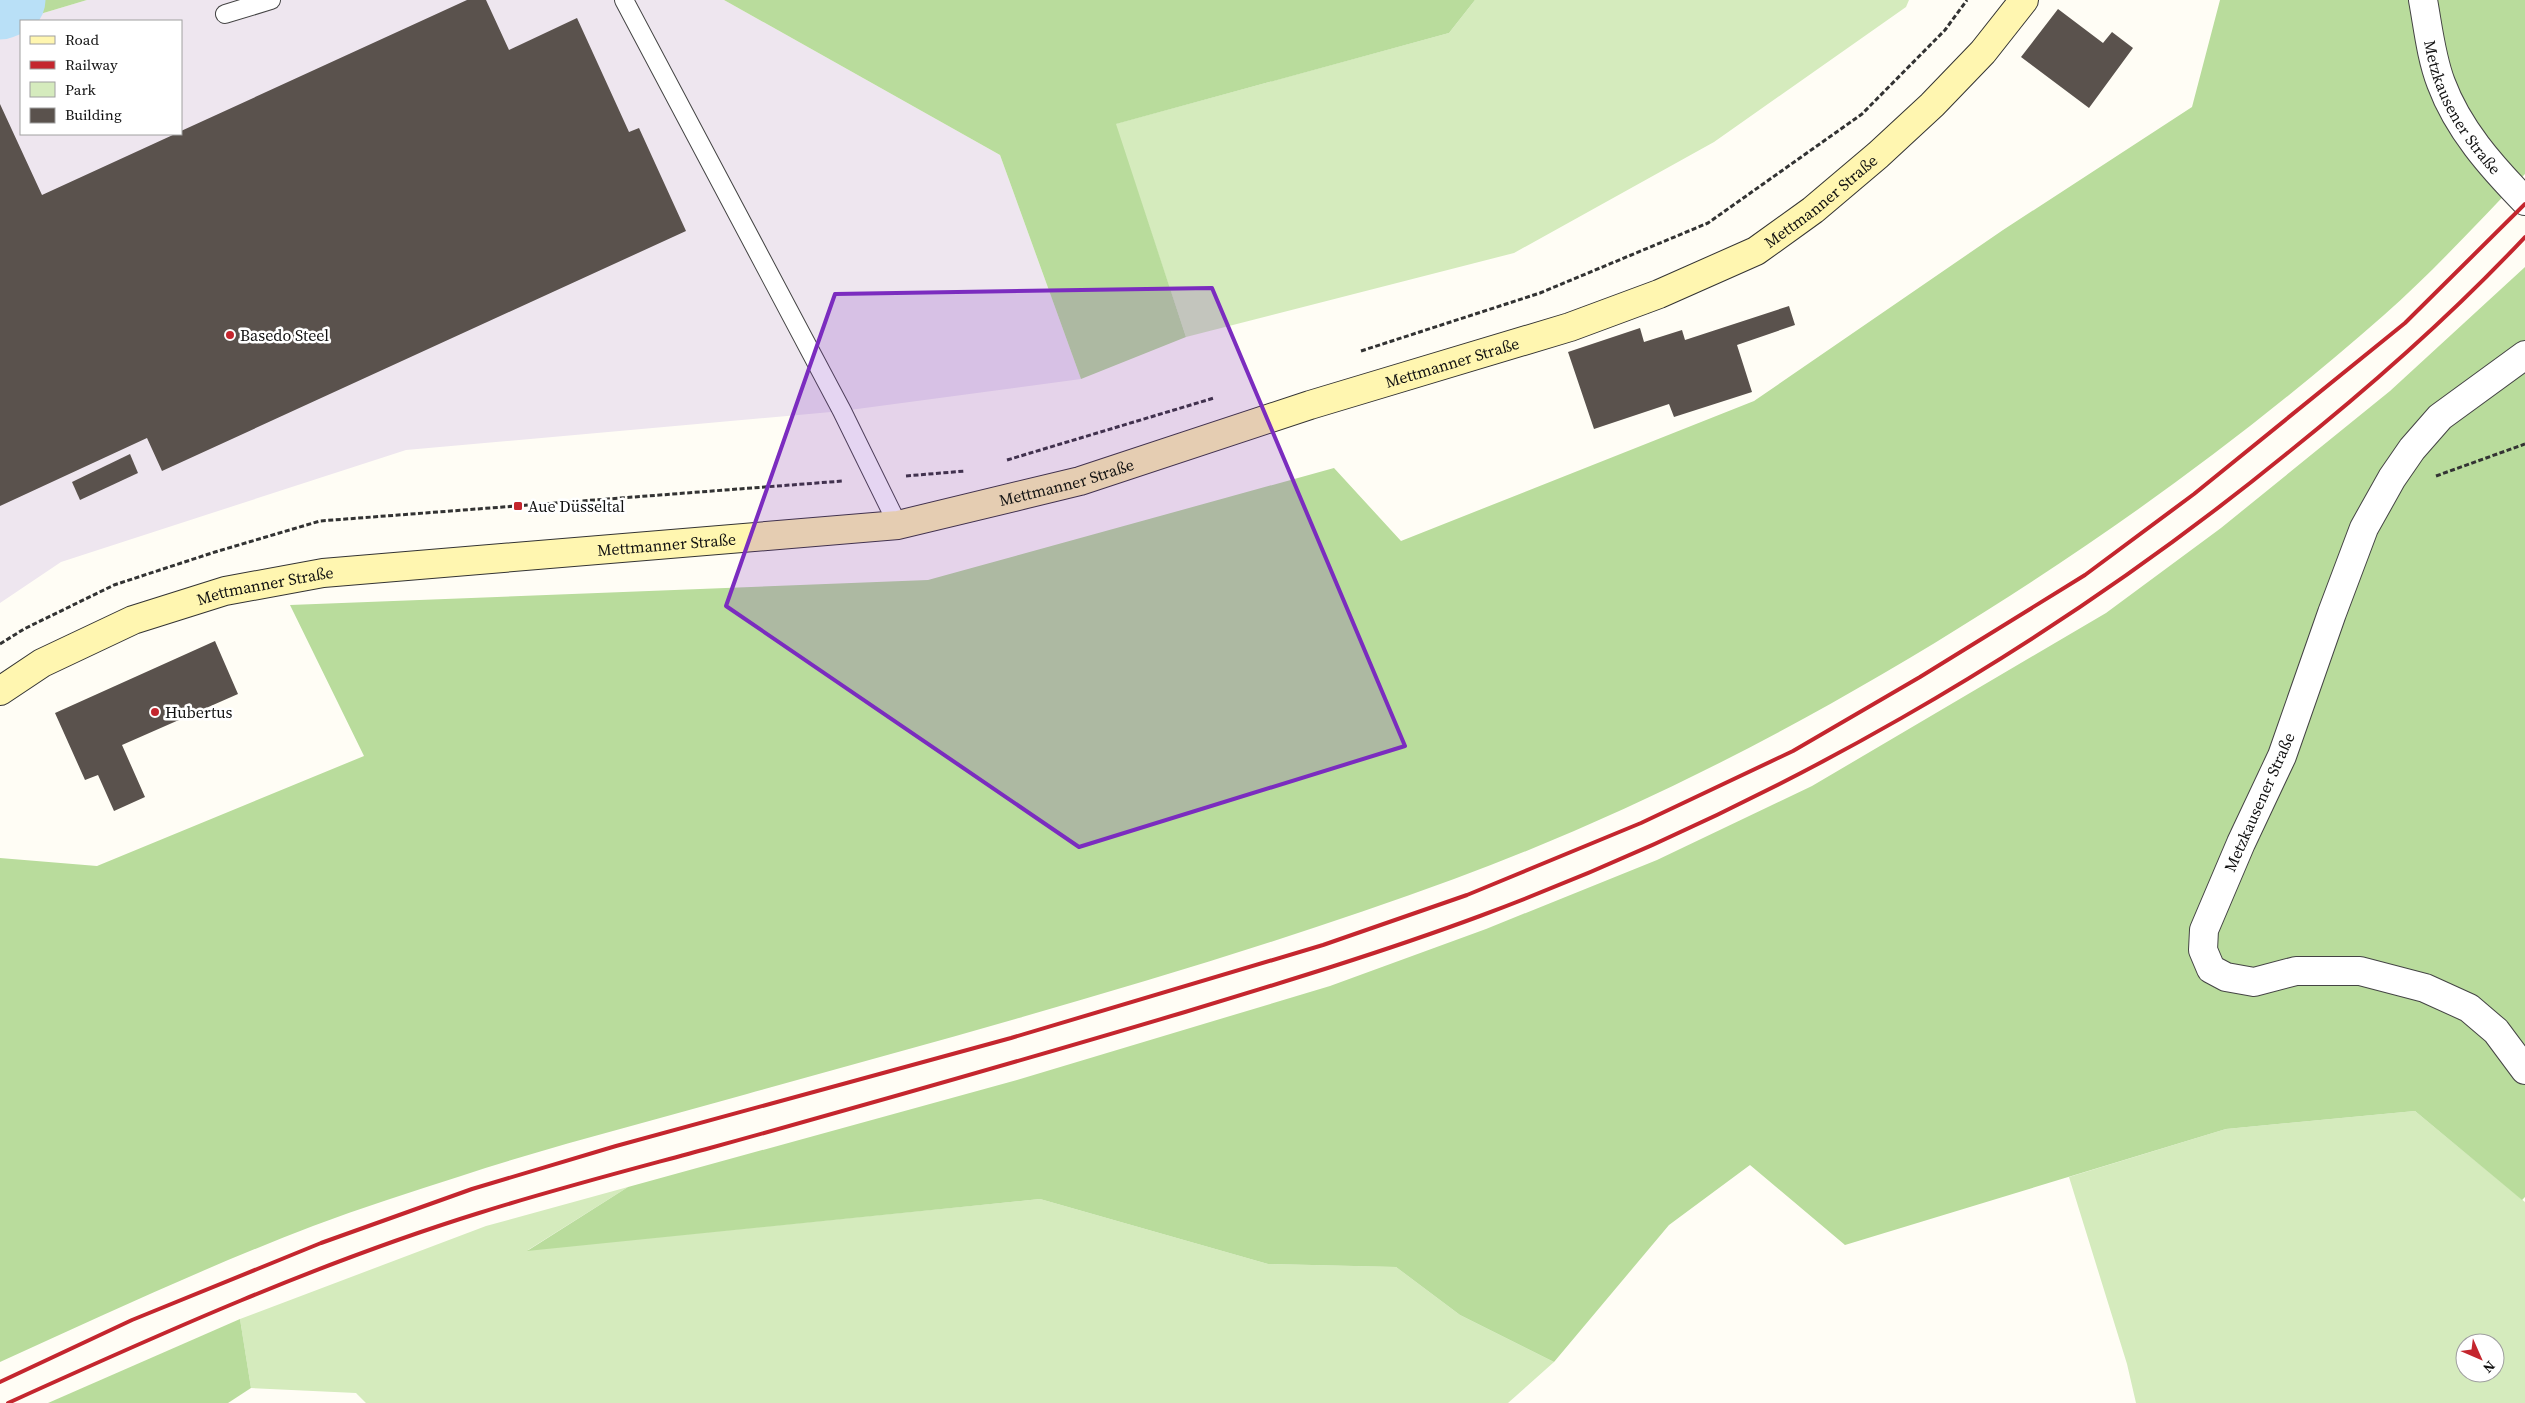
<svg xmlns="http://www.w3.org/2000/svg" width="2525" height="1403" viewBox="0 0 2525 1403" font-family="'Source Serif 4',serif">
  <rect width="100%" height="100%" fill="#fffdf5"/>
  <path fill="#eee6ef" fill-rule="evenodd" d="M87,0H724L1000,155L1081,379L842,411L406,450L61,562L0,603V26ZM21,21H181V134H21Z"/>
  <g fill="#d5ebbd" fill-rule="evenodd">
    <polygon points="1475,0 1909,0 1906,7 1714,142 1514,253 1186,337 1115,124 1449,33"/>
    <path d="M2415,1111L2525,1202V1403H2136L2127,1364L2069,1177L2226,1129ZM2465,1343H2495V1373H2465Z"/>
    <polygon points="628,1187 528,1250 1040,1199 1268,1264 1396,1267 1460,1315 1554,1362 1508,1403 366,1403 356,1393 251,1388 240,1319 486,1226"/>
  </g>
  <g fill="#b9dc9c">
    <polygon points="0,0 87,0 0,26"/>
    <polygon points="724,0 1475,0 1449,33 1116,124 1186,337 1081,379 1000,155"/>
    <path d="M2220,0H2525V174C2479,221 2434,271 2384,315C2260,424 2126,523 1986,611C1817,718 1641,810 1454,879C1223,964 984,1028 747,1094C652,1121 555,1145 461,1176C411,1192 361,1208 313,1226C206,1267 103,1315 0,1362V858L97,866L364,756L290,605L928,580L1334,468L1401,541L1754,401L2003,230L2192,107Z"/>
    <polygon points="2525,267 2525,1197 2522,1200 2415,1111 2226,1129 1845,1245 1750,1165 1669,1225 1554,1362 1460,1315 1396,1267 1268,1264 1040,1199 527,1251 628,1187 1017,1080 1330,986 1486,929 1657,860 1812,786 2106,613 2221,528 2390,391"/>
    <polygon points="240,1319 251,1388 228,1403 48,1403"/>
  </g>
  <g fill="none" stroke-linecap="round" stroke-linejoin="round">
    <polyline stroke="#b9e0f7" stroke-width="71" points="0,4 10,0"/>
  </g>
  <g fill="#5a524d">
    <polygon points="467,0 486,0 509,50 577,18 629,132 639,128 686,231 162,471 147,438 0,506 0,104 42,195 175,134 181,134 181,131"/>
    <polygon points="2058,9 2103,43 2112,32 2133,48 2089,108 2021,57"/>
    <polygon points="1789,306 1795,325 1737,345 1752,392 1674,417 1669,404 1594,429 1568,352 1640,328 1644,342 1682,330 1685,340"/>
    <polygon points="130,454 138,473 80,500 72,482"/>
    <polygon points="215,641 238,694 122,745 145,797 114,811 98,775 85,780 55,713"/>
  </g>
  <g fill="none" stroke-linecap="round" stroke-linejoin="round">
    <defs>
      <g id="service">
        <polyline points="624,0 842,411 898,525"/>
        <polyline points="225,14 271,0"/>
      </g>
      <g id="tertiary">
        <path id="s1" d="M2423,0C2428,27 2431,57 2441,83C2458,129 2491,166 2525,201"/>
        <polyline points="2525,355 2440,417 2412,449 2392,478 2364,528 2332,613 2282,756 2241,843 2204,930 2203,950 2211,969 2226,977 2254,982 2296,971 2360,971 2425,988 2469,1008 2496,1031 2525,1070"/>
      </g>
      <g id="secondary">
        <path id="s2" d="M0,691L42,663L133,620L225,591L323,573L898,525L1080,481L1310,405L1570,327L1659,294L1756,251L1813,210L1878,155L1932,105L1983,52L2024,0"/>
      </g>
    </defs>
    <use href="#service" stroke="#444" stroke-width="20"/>
    <use href="#tertiary" stroke="#444" stroke-width="30"/>
    <use href="#secondary" stroke="#333" stroke-width="30"/>
    <g stroke="#333" stroke-width="3" stroke-dasharray="5 2.5" stroke-linecap="butt">
      <polyline points="1361,351 1540,293 1708,223 1862,114 1945,30 1967,0"/>
      <polyline points="1007,460 1214,398"/>
      <polyline points="906,476 965,471"/>
      <polyline points="2436,476 2525,444"/>
      <polyline points="0,644 24,629 114,585 215,552 320,521 843,481"/>
    </g>
    <use href="#service" stroke="#fff" stroke-width="18"/>
    <use href="#tertiary" stroke="#fff" stroke-width="28"/>
    <use href="#secondary" stroke="#fff6b0" stroke-width="28"/>
    <g stroke="#c4262e" stroke-width="4">
      <polyline points="0,1382 132,1320 321,1243 472,1189 616,1146 1011,1038 1323,945 1467,895 1641,823 1793,751 1920,677 2085,575 2194,494 2405,323 2525,204"/>
      <path d="M8,1403C162,1333 318,1263 479,1213C555,1189 633,1169 710,1148C869,1104 1027,1059 1185,1012C1284,982 1383,952 1480,916C1771,807 2044,651 2285,455C2370,387 2450,317 2525,237"/>
    </g>
  </g>
  <path fill="#7b2cbf" fill-opacity="0.2" stroke="#7b2cbf" stroke-width="4" stroke-linejoin="round" d="M1212,288L1405,746L1079,847L726,606L835,294Z"/>
  <g fill="#c4262e" stroke="#fff" stroke-width="2">
    <circle cx="230" cy="335" r="5"/>
    <rect x="513" y="501" width="10" height="10" rx="2.5"/>
    <circle cx="155" cy="712" r="5"/>
  </g>
  <g text-anchor="middle" stroke-width="5" stroke-linejoin="round" paint-order="stroke">
    <g font-size="16" fill="#111" stroke="#fff">
      <text dy="6" stroke="none"><textPath href="#s1" startOffset="116">Metzkausener Straße</textPath></text>
      <text dy="6" stroke="none"><textPath href="#s2" startOffset="1908">Mettmanner Straße</textPath></text>
      <text dy="6" stroke="none"><textPath href="#s2" startOffset="1502">Mettmanner Straße</textPath></text>
      <text dy="6" stroke="none"><textPath href="#s2" startOffset="1098">Mettmanner Straße</textPath></text>
      <text dy="6" stroke="none"><textPath href="#s2" startOffset="692">Mettmanner Straße</textPath></text>
      <text dy="6" stroke="none"><textPath href="#s2" startOffset="288">Mettmanner Straße</textPath></text>
      <text transform="translate(2259 802) rotate(-66)" y="6">Metzkausener Straße</text>
    </g>
    <g font-size="16" fill="#111" stroke="#fff" text-anchor="start">
      <text x="240" y="341">Basedo Steel</text>
      <text x="528" y="512">Aue Düsseltal</text>
      <text x="165" y="718">Hubertus</text>
    </g>
  </g>
  <rect x="20" y="20" width="162" height="115" fill="#ffffff" stroke="#a0a0a0"/>
  <rect x="30" y="36" width="25" height="8" fill="#fff6b0" stroke="#a0a0a0"/>
  <text x="65" y="45" font-size="15" fill="#111111">Road</text>
  <rect x="30" y="61" width="25" height="8" fill="#c4262e" stroke="#a0a0a0"/>
  <text x="65" y="70" font-size="15" fill="#111111">Railway</text>
  <rect x="30" y="82" width="25" height="15" fill="#d5ebbd" stroke="#a0a0a0"/>
  <text x="65" y="95" font-size="15" fill="#111111">Park</text>
  <rect x="30" y="108" width="25" height="15" fill="#5a524d" stroke="#a0a0a0"/>
  <text x="65" y="120" font-size="15" fill="#111111">Building</text>
  <g transform="translate(2480 1358) rotate(135)"><circle r="24" fill="#ffffff" stroke="#a0a0a0"/>
  <path d="M0-4L9 19L0 12L-9 19Z" fill="#c4262e"/>
  <text y="-8" font-size="14" font-weight="bold" text-anchor="middle" fill="#111111">N</text>
  </g>
</svg>
